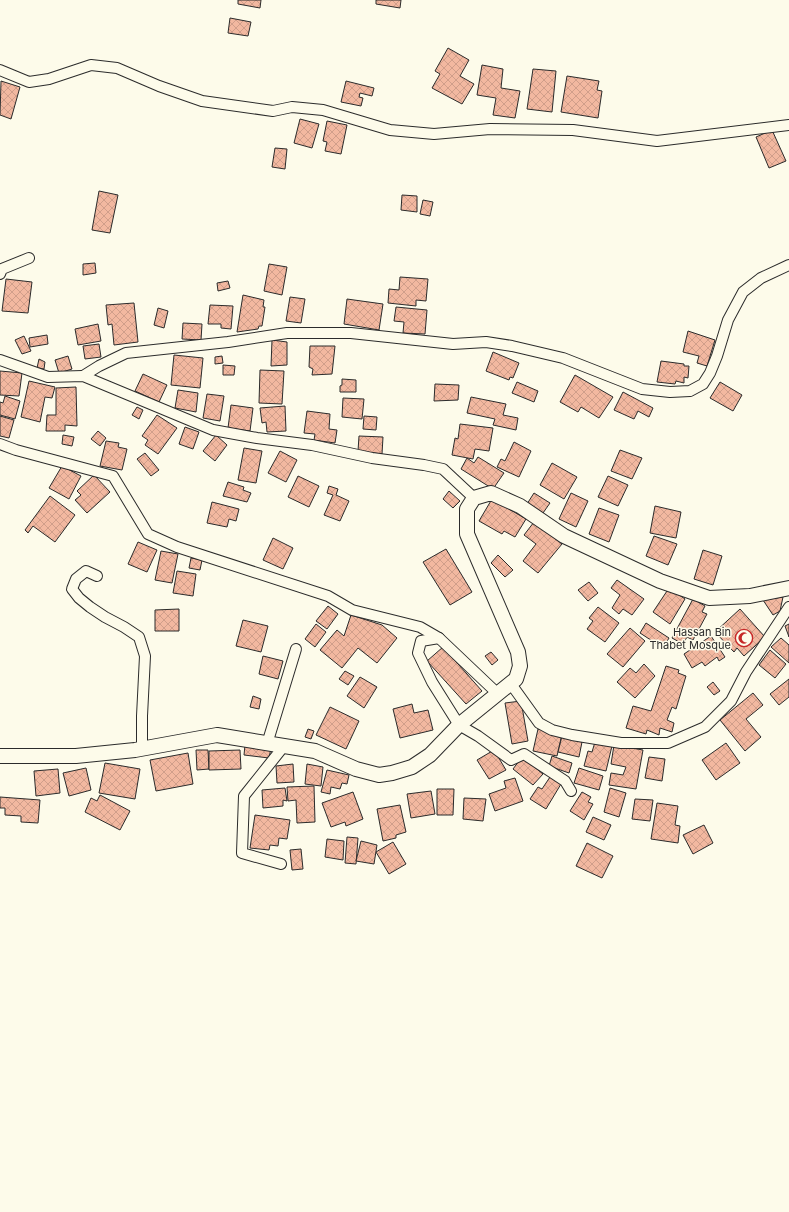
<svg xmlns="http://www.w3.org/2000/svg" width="789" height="1212" viewBox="0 0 789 1212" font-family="Inter,sans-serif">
  <defs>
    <pattern id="building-cross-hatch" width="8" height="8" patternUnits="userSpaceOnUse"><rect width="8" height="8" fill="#f2b8a0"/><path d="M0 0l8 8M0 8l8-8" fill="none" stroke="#d09e8a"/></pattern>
  </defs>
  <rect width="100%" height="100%" fill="#fdfbea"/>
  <g fill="url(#building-cross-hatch)" stroke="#2b2b2b">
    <polygon points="238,0 261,0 260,8 238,4"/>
    <polygon points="376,0 401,0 400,8 376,4"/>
    <polygon points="230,18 251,22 248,36 228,33"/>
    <polygon points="448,48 469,60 460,76 474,84 462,104 432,88 440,74 435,71"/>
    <polygon points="482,65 503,69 501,88 520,91 515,118 493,115 496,98 477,95"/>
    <polygon points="533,69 556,71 552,112 527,109"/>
    <polygon points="567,76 599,81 597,90 602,91 598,118 561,112"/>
    <polygon points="1,81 20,87 11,119 0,115"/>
    <polygon points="346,81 374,88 372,96 360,93 359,97 363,98 361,106 341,102"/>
    <polygon points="300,119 319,124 312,148 294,143"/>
    <polygon points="327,121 347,125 341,154 325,151 327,142 323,141"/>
    <polygon points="772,130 786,161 769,168 756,137"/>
    <polygon points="275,148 287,149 285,169 272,167"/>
    <polygon points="99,191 118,195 110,233 92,230"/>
    <polygon points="402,195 417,196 417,212 401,210"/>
    <polygon points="423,200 433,202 430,216 420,214"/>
    <polygon points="95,263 96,273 83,275 83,264"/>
    <polygon points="269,264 287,267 282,295 264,291"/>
    <polygon points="400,277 428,279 426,301 416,300 416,306 388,303 389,289 399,290"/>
    <polygon points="6,279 32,282 28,313 2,311"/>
    <polygon points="228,281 230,288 218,291 217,283"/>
    <polygon points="243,295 264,300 263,307 265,307 262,326 259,326 258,329 237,332"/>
    <polygon points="290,297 305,299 301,323 286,321"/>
    <polygon points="347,299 383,304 379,330 344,324"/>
    <polygon points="134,303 138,342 114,345 112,324 108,325 106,305"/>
    <polygon points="210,305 233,306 231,329 221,328 221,324 208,324"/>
    <polygon points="396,307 427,310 425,334 403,333 404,322 394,321"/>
    <polygon points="158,308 168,311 164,328 154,325"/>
    <polygon points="183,323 202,324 201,340 182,339"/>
    <polygon points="98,324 101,341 78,345 75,329"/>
    <polygon points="688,331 715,340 707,366 697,363 699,356 683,352"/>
    <polygon points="47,335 48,344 30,347 29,338"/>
    <polygon points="24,336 31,351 22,354 15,340"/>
    <polygon points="272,340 287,342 287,365 271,366"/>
    <polygon points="99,344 101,357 85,359 83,346"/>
    <polygon points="310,346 335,346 332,374 312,375 313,369 309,367"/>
    <polygon points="493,352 519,363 513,378 510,377 509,380 486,371"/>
    <polygon points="174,355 203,358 200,388 171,385"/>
    <polygon points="68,356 72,369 59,373 55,360"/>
    <polygon points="222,356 223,363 215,364 215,357"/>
    <polygon points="39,359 45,362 44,369 37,368"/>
    <polygon points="661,361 684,364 684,366 689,366 688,378 684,377 684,383 676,381 675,384 657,382"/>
    <polygon points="223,365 235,366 234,375 223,375"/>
    <polygon points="260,370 284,371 282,404 259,403"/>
    <polygon points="0,371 22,373 19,396 0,395"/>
    <polygon points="143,374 167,385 159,402 135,391"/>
    <polygon points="575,375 613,397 599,418 581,407 578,412 560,402"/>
    <polygon points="342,379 356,380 356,392 340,392 340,386 342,385"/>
    <polygon points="29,381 55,387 52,398 45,397 40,422 21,417"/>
    <polygon points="517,382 538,391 534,402 512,393"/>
    <polygon points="720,382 742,395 733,411 710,398"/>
    <polygon points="435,384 459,385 458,400 434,401"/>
    <polygon points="76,387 77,426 65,425 65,431 46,431 47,415 56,415 56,388"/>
    <polygon points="178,390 198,393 196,412 175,408"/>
    <polygon points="623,392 653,408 649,417 638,411 634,419 614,410"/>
    <polygon points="207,394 224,396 220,421 203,418"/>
    <polygon points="5,396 20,401 15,419 0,415 0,402 3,403"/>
    <polygon points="471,397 506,404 503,415 518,418 516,430 493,425 495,419 467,413"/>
    <polygon points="343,398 364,399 362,419 342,417"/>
    <polygon points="231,405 253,408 250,431 228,428"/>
    <polygon points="285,406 286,431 267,432 266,422 262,423 260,408"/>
    <polygon points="137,407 143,410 139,419 132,415"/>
    <polygon points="307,411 330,414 329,429 337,430 335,443 314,440 315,434 304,433"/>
    <polygon points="157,415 177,428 158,454 145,445 148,440 142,436"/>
    <polygon points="0,416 14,420 9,438 0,436"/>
    <polygon points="364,416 377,417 376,430 363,429"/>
    <polygon points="460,424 493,428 489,451 475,449 473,459 452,455 455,438 458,439"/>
    <polygon points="185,427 199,432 193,449 179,444"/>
    <polygon points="98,431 106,438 100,446 91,439"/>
    <polygon points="63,435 74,437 72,446 62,444"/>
    <polygon points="216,435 227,445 215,461 203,451"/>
    <polygon points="359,436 383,437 382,454 358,451"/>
    <polygon points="106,441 119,443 118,447 127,449 122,470 100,466"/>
    <polygon points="514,442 531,451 519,477 497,467 501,459 505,461"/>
    <polygon points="244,448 262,451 256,483 238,480"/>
    <polygon points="620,450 642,458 632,479 611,471"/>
    <polygon points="280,451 297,460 286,482 268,473"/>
    <polygon points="145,453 159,470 151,476 137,459"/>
    <polygon points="478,457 504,473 493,489 461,469 467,458 474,463"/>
    <polygon points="552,463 577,477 564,499 540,485"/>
    <polygon points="62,466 81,476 69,499 49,488"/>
    <polygon points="94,475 110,492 87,513 75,500 81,495 77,491"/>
    <polygon points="298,476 319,486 309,507 288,497"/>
    <polygon points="608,476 628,485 618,506 598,497"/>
    <polygon points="228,482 244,487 243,490 251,493 247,502 223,496"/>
    <polygon points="329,486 338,489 336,495 349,501 340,521 324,515 333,495 327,493"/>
    <polygon points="449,491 460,501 453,508 443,499"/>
    <polygon points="534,493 550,503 543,513 527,504"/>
    <polygon points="571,493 588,501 576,527 559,519"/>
    <polygon points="50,496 75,515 55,542 33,526 28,533 25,530"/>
    <polygon points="492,499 526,519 515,537 504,531 502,534 479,521"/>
    <polygon points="212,502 239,509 236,521 229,519 227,527 207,523"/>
    <polygon points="655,506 681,512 676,538 650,533"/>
    <polygon points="599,508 619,515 609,542 589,534"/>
    <polygon points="534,522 562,544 538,573 523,561 536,544 524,535"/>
    <polygon points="654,536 677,544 668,565 646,556"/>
    <polygon points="273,538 293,548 283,569 263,560"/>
    <polygon points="138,542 157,550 147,572 128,564"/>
    <polygon points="446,549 472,592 450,605 423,562"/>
    <polygon points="703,550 722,556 713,585 694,579"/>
    <polygon points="161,551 178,554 172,583 155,580"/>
    <polygon points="498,555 513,570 505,577 491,563"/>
    <polygon points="191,558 202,560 200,570 189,568"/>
    <polygon points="177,571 196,574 193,596 173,593"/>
    <polygon points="617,580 644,599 632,615 623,609 619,614 612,608 620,595 611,588"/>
    <polygon points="589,582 598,593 588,601 578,590"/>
    <polygon points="669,588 685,599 670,624 653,612"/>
    <polygon points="783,597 780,611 773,615 763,600"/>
    <polygon points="693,599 705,606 702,612 707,614 693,640 687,637 683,644 672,638"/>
    <polygon points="328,606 338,614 327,629 316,621"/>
    <polygon points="598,607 619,623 605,642 587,629 593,621 589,618"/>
    <polygon points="179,609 179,631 155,631 155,610"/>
    <polygon points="740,609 765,637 744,656 737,648 734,652 715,632"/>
    <polygon points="351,615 382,625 397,638 377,663 358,648 342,668 320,650 337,630 344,636"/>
    <polygon points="243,620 268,626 261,652 236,646"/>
    <polygon points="646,623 669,638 663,648 640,633"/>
    <polygon points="316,624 326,632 315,647 305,639"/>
    <polygon points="789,624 789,637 785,626"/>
    <polygon points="630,628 645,641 623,667 607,654"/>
    <polygon points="711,636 725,657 719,661 717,657 705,666 702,662 692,668 684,654"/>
    <polygon points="781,638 789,645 789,663 771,647"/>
    <polygon points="443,647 482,691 466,704 427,661"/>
    <polygon points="770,650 786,664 775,678 759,665"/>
    <polygon points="491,652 498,660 492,665 485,656"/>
    <polygon points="263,656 283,661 278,679 259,674"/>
    <polygon points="644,664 655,676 635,698 617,682 630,668 636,673"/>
    <polygon points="666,666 679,670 678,673 686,676 676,709 672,707 667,720 674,723 672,732 660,728 659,735 647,730 646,734 626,728 633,706 651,711"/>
    <polygon points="345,671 354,676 348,685 339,679"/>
    <polygon points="360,677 377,687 364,708 347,696"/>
    <polygon points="789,679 789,697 779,705 770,694"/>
    <polygon points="713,682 720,691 714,695 707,687"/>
    <polygon points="753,693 763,705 746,719 761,737 745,751 720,720"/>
    <polygon points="253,696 261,699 259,709 250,707"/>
    <polygon points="521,701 528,741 512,744 505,703"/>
    <polygon points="412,704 414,713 428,710 433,730 400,738 393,709"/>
    <polygon points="330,707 359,721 346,749 316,735"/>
    <polygon points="308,729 314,731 311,739 305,737"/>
    <polygon points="538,729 562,734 557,756 533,751"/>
    <polygon points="562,736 582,742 579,757 558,752"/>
    <polygon points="595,742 612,746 606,771 584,766 588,751 592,752"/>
    <polygon points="726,743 740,763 716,780 702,760"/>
    <polygon points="245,745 271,748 269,758 244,755"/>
    <polygon points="614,745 643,750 636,789 609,785 611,773 623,775 626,767 611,764"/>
    <polygon points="196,750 208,750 209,769 197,770"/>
    <polygon points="240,750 241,769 209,770 209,751"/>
    <polygon points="494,750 506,770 489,779 477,760"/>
    <polygon points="188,753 193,784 156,791 150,760"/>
    <polygon points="552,756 572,763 569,773 549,766"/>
    <polygon points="522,757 543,774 533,785 513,769"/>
    <polygon points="649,757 665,759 662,781 645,778"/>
    <polygon points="105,763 140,769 135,799 99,793"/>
    <polygon points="293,764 294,782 277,783 276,766"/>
    <polygon points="307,764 323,767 321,786 305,784"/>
    <polygon points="86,768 91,790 69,796 63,773"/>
    <polygon points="579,768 603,776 599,790 574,783"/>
    <polygon points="58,769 60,793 36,796 34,771"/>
    <polygon points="327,770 349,775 347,784 342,783 340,789 331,787 330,794 321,792"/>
    <polygon points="550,777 561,784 546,809 530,799 538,787 542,789"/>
    <polygon points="515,778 523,801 495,811 489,794 506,788 504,781"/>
    <polygon points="314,786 315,822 297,823 296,800 288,801 287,787"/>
    <polygon points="285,788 287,801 283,800 283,806 263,808 262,790"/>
    <polygon points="610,788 626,793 619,817 604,812"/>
    <polygon points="437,789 454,789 453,815 437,815"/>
    <polygon points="431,791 435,814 411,818 407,794"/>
    <polygon points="353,792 363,819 346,826 345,822 331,827 322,803"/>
    <polygon points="582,792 591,797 588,802 593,804 584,820 570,811"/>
    <polygon points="100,795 130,811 120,830 85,812 91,798 97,801"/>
    <polygon points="0,797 40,800 38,823 21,822 21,816 5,815 5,808 0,808"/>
    <polygon points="464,798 486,799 483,821 463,819"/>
    <polygon points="635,799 653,800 650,821 632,819"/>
    <polygon points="657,803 678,806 675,825 680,826 678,843 651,839"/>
    <polygon points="400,805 406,832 396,835 396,838 383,841 377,809"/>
    <polygon points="255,815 290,820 287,839 279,838 278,846 270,845 269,850 250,848"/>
    <polygon points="593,817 611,825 604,840 586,832"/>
    <polygon points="704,825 713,843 693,854 683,835"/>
    <polygon points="347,837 358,838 356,864 345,863"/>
    <polygon points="327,839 344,841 343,860 325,857"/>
    <polygon points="361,841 377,845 374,864 356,861"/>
    <polygon points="393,842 406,864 389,874 376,852"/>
    <polygon points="587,843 613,856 602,878 576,866"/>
    <polygon points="301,849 303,869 292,870 290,850"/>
  </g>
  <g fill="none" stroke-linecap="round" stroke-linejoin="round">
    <defs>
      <g id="street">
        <polyline points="0,70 29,82 49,79 91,65 117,68 159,86 202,101 273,111 292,107 323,110 390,130 434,134 490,129 573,130 657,141 789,125"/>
        <polyline points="0,274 2,269 29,258"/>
        <polyline points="0,360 48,377 83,376 213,430 257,438 312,445 372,458 424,465 443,469 474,498"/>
        <polyline points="83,376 99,366 126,353 228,342 287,333 351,333 453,344 486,342 512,346 563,358 642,389 670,392 690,391 703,384 710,373 717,356 728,320 743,292 761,278 789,265"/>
        <polyline points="0,444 16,450 113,476 148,534 177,547 328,596 352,610 420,627 439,638 498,694"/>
        <polyline points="97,576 86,571 76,579 72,589 79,598 90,607 105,617 124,627 139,637 145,656 142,716 142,749"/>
        <polyline points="439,638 421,641 418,653 432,682 459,725 478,736 511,760 524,754 565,781 571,791"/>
        <polyline points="511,684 539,723 552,730 572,735 621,743 668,743 705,727 731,701 746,672 789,607"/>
        <polyline points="267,744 296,649"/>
        <polyline points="281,864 242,853 244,796 284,746"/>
      </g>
      <polyline id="secondary" points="0,756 76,756 135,750 217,735 315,751 356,769 379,775 392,773 412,767 430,755 459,725 516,679 520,666 518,652 467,534 467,509 474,498 491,493 520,506 564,536 660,581 709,598 750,596 789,588"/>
    </defs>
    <use href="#street" stroke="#2b2b2b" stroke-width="12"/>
    <use href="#secondary" stroke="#2b2b2b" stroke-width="16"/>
    <use href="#street" stroke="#fdfbea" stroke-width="10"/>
    <use href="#secondary" stroke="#fdfbea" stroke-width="14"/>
  </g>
  <defs>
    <symbol id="mosque-ring" viewBox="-11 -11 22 22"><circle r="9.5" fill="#fdfbea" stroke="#c62828" stroke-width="1.5"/><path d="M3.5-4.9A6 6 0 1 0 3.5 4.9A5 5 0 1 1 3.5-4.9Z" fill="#c62828"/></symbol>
  </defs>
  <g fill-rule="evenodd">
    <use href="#mosque-ring" x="734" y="628" width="20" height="20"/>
  </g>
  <g text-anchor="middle" stroke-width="3" stroke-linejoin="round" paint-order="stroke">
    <g font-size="11" fill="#2b2b2b" stroke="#fdfbea" text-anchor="end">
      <text x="731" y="636">Hassan Bin<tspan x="731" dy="13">Thabet Mosque</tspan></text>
    </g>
  </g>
</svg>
